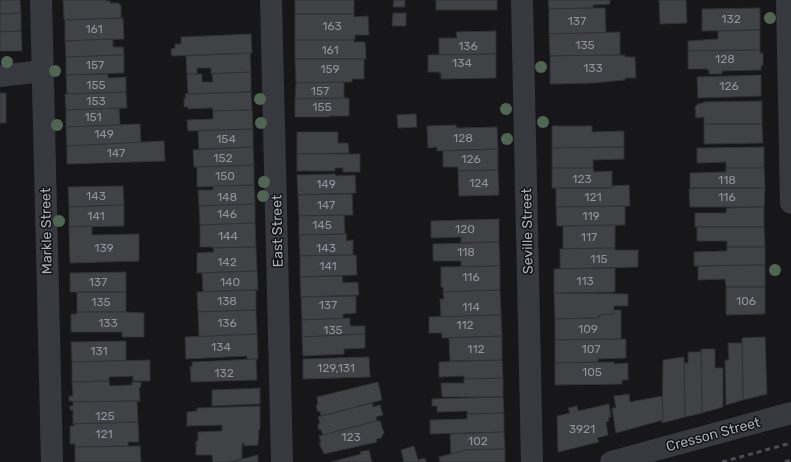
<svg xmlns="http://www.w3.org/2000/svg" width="791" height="462" viewBox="0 0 791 462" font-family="Rubik,sans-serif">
  <rect width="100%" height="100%" fill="#171719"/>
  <g fill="#414246" stroke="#313136">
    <polygon points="0,0 20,0 21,13 0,14"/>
    <polygon points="63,0 106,0 106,1 110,1 110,3 118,3 121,5 121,18 65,20 64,19"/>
    <rect x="295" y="0" width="59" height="14"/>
    <polygon points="394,0 405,0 405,7 393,7"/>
    <rect x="436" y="0" width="61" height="10"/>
    <polygon points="548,0 610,0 610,4 593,5 593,8 549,9"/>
    <polygon points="659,0 686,0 687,23 660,24"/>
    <polygon points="593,8 605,8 606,33 549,34 549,9"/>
    <polygon points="760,8 760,30 702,31 702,9"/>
    <polygon points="21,13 21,31 0,32 0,14"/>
    <polygon points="393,13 406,13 406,26 392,26"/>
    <polygon points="295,14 354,14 354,17 368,16 369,35 355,35 355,39 354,40 295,40"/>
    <polygon points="123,18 124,39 65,41 65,20"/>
    <polygon points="760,30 760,50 688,51 688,41 718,39 718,31"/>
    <polygon points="21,31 22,51 0,51 0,32"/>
    <polygon points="496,31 496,54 439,55 439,38 457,38 456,32"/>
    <polygon points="620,32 620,55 550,56 549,34"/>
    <polygon points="251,34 252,53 172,56 171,49 175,48 175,44 181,44 181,37"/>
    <polygon points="113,39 113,47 123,47 124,55 66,57 65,41"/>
    <polygon points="295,40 354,40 354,42 365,42 366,59 295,59"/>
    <polygon points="760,50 760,53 763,53 763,65 761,66 761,70 722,71 722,74 709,74 709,70 707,70 707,69 688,69 688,51"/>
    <polygon points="250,53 251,72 211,74 211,68 197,68 197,74 187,74 186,56"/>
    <polygon points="496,54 496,78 441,79 441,73 439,73 439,72 428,72 428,55"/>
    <polygon points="124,55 124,73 66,75 66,57"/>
    <polygon points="625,55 625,57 635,57 636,78 625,78 625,80 594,83 550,84 550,56"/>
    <polygon points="295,59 364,59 364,79 352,79 352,82 296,83"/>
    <polygon points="251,72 251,92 188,94 187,74 202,74 202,82 213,82 212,74"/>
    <polygon points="108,74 108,78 126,77 126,92 67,94 66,75"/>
    <polygon points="761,75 761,96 698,98 697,77"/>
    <polygon points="344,82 344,99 295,99 296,83"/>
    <polygon points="126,92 127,108 66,110 65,94"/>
    <polygon points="251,92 252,110 213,111 212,108 188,109 188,107 184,107 184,98 186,98 185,94"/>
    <rect x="0" y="93" width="6" height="30"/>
    <polygon points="349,98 349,116 329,116 330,117 295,117 295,99"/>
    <polygon points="762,101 762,124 704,124 704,117 696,118 695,107 698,104 703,103 704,102"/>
    <polygon points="119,108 120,125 66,127 66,110"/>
    <polygon points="252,110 253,129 188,131 187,120 213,119 213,111"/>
    <polygon points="416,114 417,127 398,128 397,115"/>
    <polygon points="140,124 141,143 67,146 66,127"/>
    <polygon points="704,124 762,124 763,143 704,144"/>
    <polygon points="456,125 457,128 497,127 498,149 437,151 437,147 428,148 427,126"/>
    <polygon points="552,126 592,126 592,132 624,131 624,147 552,148"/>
    <polygon points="253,129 253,147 199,149 198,131"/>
    <polygon points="297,132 338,132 338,143 348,143 349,153 297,154"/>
    <polygon points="164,141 165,161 67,164 67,146"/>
    <polygon points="253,147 254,165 194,167 193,150"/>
    <polygon points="624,147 624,159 593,160 593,168 552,168 552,148"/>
    <polygon points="764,147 764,168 726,168 726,162 697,163 697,148"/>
    <polygon points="498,149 498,170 458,171 458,167 443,167 443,151"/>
    <polygon points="297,154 360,154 360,172 343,172 343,168 335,168 335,171 297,171"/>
    <polygon points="254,165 254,185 197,187 197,167"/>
    <polygon points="552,168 593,168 594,172 612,171 612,188 552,188"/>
    <polygon points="726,168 764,168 765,188 690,188 690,173 726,172"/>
    <polygon points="498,170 499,195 459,196 458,171"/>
    <polygon points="335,174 336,176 355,175 356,193 298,195 297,175"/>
    <polygon points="254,185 255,204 199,206 198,190 213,190 213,186"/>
    <polygon points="629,185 630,206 556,207 556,188 612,188 612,186"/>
    <polygon points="123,186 124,205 69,207 68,187"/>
    <polygon points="700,188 765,188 764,207 690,207 689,189"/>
    <polygon points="352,194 353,215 299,216 298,195"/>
    <polygon points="255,204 255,223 200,225 199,206"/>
    <polygon points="124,205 124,226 69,227 69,207"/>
    <polygon points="625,206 625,225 557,226 556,207"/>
    <polygon points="764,207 764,227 695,227 695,213 726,213 727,208"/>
    <polygon points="344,215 345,234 299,235 299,216"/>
    <polygon points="499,219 499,242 461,243 461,237 431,238 431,221"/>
    <polygon points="255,223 256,247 213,248 213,247 200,247 200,225"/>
    <polygon points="615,225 615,248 563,249 563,226"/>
    <polygon points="92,226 92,235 139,234 139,261 70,263 69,227"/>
    <polygon points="697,227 764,227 765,247 727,247 727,241 697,241"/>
    <polygon points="345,234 347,234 346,241 353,240 353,255 300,256 299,235"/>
    <polygon points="499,242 500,266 461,267 461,261 433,261 433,244"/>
    <polygon points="256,247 257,271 197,273 197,253 214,252 213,248"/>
    <polygon points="727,247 765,247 765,265 694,266 694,252 727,251"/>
    <polygon points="615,248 615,250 638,250 638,267 560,269 560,249"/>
    <polygon points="353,255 356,255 357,275 300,277 300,256"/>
    <polygon points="765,265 765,287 726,287 725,279 698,280 698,266"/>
    <polygon points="500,266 500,290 443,292 443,287 441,287 441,267"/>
    <polygon points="615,268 615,292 554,293 554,269"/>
    <polygon points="257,271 258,290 203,292 202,273"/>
    <polygon points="126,272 126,292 70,292 70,273"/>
    <polygon points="342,276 343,283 358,282 359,295 301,297 300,277"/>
    <polygon points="726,287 765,287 765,314 726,315"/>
    <polygon points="256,290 256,310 198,312 197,292"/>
    <polygon points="500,290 501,315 441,317 440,299 444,299 443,292"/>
    <rect x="77" y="292" width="49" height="20"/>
    <polygon points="554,293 628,294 628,306 614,306 614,314 599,315 599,318 555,319"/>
    <polygon points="356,296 356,313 343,314 343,319 302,320 301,297"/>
    <polygon points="256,310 257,334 199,337 198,312"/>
    <polygon points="614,310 621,310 621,339 555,340 555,319 599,318 599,315 614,314"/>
    <polygon points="77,312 126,312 144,313 144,337 122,337 122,332 71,332 71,314 77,314"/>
    <polygon points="501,315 502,336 442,338 442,333 429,333 429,317"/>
    <polygon points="350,318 350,326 365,326 365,334 302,337 302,320"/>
    <polygon points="257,334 258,359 247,360 247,356 186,359 185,337"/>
    <polygon points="365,334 365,348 344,349 344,354 303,356 302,337"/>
    <polygon points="502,336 502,360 450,361 449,338"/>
    <polygon points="765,337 767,394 743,400 742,338"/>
    <polygon points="626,339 626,358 598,359 598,362 555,363 555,340"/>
    <polygon points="126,341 126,361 72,362 71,342"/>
    <polygon points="728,343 742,343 743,400 726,405 725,360 729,360"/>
    <polygon points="701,349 715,349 715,368 723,368 723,407 702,413"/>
    <polygon points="688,352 701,352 702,413 685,417 684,363 688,363"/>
    <polygon points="369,357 370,377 303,379 303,359"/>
    <polygon points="684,357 685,417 662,423 663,360"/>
    <polygon points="256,359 257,380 191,382 190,366 192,367 192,362"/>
    <polygon points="150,360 150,381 133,381 133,376 109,377 109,381 72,382 72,362"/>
    <polygon points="502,360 503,378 464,379 464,376 439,377 439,362"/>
    <polygon points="614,362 614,364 628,363 628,380 622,380 622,384 555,385 555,363"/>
    <polygon points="503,378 503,397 442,397 441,383 464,383 464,379"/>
    <polygon points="109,381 110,386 132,385 132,382 141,382 141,387 139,387 140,401 73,402 72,401 69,401 69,396 73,396 72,382"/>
    <polygon points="378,382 382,400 321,416 320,411 318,412 316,405 318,404 317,397"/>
    <polygon points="260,388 260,404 212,406 212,390"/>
    <polygon points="629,394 630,402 662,396 663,420 616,433 612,408 616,408 614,396"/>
    <polygon points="503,397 504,413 467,414 467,411 437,412 437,406 432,406 432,399"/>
    <polygon points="137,401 138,422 73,424 73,410 70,410 70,406 73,406 73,402"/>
    <polygon points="372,403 373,407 380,405 383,415 376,417 377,421 323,435 321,430 319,430 318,424 320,423 318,417"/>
    <polygon points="609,404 611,417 608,418 609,421 606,422 608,435 597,438 599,442 558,452 557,416 570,413 568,408 577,406 578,411"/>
    <polygon points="260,406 260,429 259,429 258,445 244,446 244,443 242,443 242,459 230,462 213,462 212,455 196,455 196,441 198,441 198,432 222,431 222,425 187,426 187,412 197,411 197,408"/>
    <polygon points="504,413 504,432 430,434 430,420 467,419 467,414"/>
    <polygon points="377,421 380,421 384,433 381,438 376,439 377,442 324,454 319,443 321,443 319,436"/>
    <polygon points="138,422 139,442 128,442 128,446 75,447 75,444 70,444 70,426 74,426 73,424"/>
    <polygon points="504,432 505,449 466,450 451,454 450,434"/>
    <polygon points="140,446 141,462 75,462 75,447"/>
    <polygon points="414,446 418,460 425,458 426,462 404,462 401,450"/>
    <polygon points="505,449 505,462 440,462 439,457 466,450"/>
    <polygon points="369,450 372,462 331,462 361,454 360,452"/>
    <polygon points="258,455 258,462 230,462"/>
  </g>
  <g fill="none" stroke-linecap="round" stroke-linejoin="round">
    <g stroke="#38393f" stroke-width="22">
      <polyline points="41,0 52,462"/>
      <polyline points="271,0 282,462"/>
      <polyline points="522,0 532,462"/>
      <polyline points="787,0 791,203"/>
      <polyline points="0,76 42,71"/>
      <polyline points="611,462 791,413"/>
    </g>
    <g stroke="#4b4d54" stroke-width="3" stroke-dasharray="5 4" stroke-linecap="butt">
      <polyline points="722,462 791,443"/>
      <polyline points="785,462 791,460"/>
    </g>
  </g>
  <g fill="#506653">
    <circle cx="770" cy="18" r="6"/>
    <circle cx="7" cy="62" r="6"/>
    <circle cx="541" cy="67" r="6"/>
    <circle cx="55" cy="71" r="6"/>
    <circle cx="260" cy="99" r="6"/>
    <circle cx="506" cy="109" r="6"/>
    <circle cx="543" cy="122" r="6"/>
    <circle cx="261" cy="123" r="6"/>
    <circle cx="57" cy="125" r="6"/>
    <circle cx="507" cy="139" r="6"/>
    <circle cx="264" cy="182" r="6"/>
    <circle cx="263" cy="196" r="6"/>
    <circle cx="59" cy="221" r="6"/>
    <circle cx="775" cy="270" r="6"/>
  </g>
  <g text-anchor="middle" stroke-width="3" stroke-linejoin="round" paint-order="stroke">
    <g font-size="12" fill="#8f939d">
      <text x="731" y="23">132</text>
      <text x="577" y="25">137</text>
      <text x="332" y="30">163</text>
      <text x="94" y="33">161</text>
      <text x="585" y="49">135</text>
      <text x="468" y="50">136</text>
      <text x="330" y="54">161</text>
      <text x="725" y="63">128</text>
      <text x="462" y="67">134</text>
      <text x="95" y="69">157</text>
      <text x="593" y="72">133</text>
      <text x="330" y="73">159</text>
      <text x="96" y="89">155</text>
      <text x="729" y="90">126</text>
      <text x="320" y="95">157</text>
      <text x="96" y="105">153</text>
      <text x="322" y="111">155</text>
      <text x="93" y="121">151</text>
      <text x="104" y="138">149</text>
      <text x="463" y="142">128</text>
      <text x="226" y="143">154</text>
      <text x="116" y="157">147</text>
      <text x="223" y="162">152</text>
      <text x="471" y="163">126</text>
      <text x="225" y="180">150</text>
      <text x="582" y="183">123</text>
      <text x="727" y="184">118</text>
      <text x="479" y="187">124</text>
      <text x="326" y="188">149</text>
      <text x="96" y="200">143</text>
      <text x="227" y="201">148</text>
      <text x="593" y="201">121</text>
      <text x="727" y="201">116</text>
      <text x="326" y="209">147</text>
      <text x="227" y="218">146</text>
      <text x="96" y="220">141</text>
      <text x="591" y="220">119</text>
      <text x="322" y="229">145</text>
      <text x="465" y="233">120</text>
      <text x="228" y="240">144</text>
      <text x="589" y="241">117</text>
      <text x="104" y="252">139</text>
      <text x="326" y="252">143</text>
      <text x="466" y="256">118</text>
      <text x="599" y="263">115</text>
      <text x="227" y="266">142</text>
      <text x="328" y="270">141</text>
      <text x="471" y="281">116</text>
      <text x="585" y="285">113</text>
      <text x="98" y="286">137</text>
      <text x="230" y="286">140</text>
      <text x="227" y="305">138</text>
      <text x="746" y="305">106</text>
      <text x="101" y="306">135</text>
      <text x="328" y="309">137</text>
      <text x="471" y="311">114</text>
      <text x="108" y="327">133</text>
      <text x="227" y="327">136</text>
      <text x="465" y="329">112</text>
      <text x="588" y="333">109</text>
      <text x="333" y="334">135</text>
      <text x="221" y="351">134</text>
      <text x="476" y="353">112</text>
      <text x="591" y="353">107</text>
      <text x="99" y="355">131</text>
      <text x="336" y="372">129,131</text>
      <text x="592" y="376">105</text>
      <text x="224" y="377">132</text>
      <text x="105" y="420">125</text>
      <text x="582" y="433">3921</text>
      <text x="104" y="438">121</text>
      <text x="351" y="441">123</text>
      <text x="478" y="445">102</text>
    </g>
    <g font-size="14" fill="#a9aeba" stroke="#121214">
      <text transform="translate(46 231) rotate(-91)" y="5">Markle Street</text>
      <text transform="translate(277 231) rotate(-91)" y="5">East Street</text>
      <text transform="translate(527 231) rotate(-91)" y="5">Seville Street</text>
      <text transform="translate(713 434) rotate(-15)" y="5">Cresson Street</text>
    </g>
  </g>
</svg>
